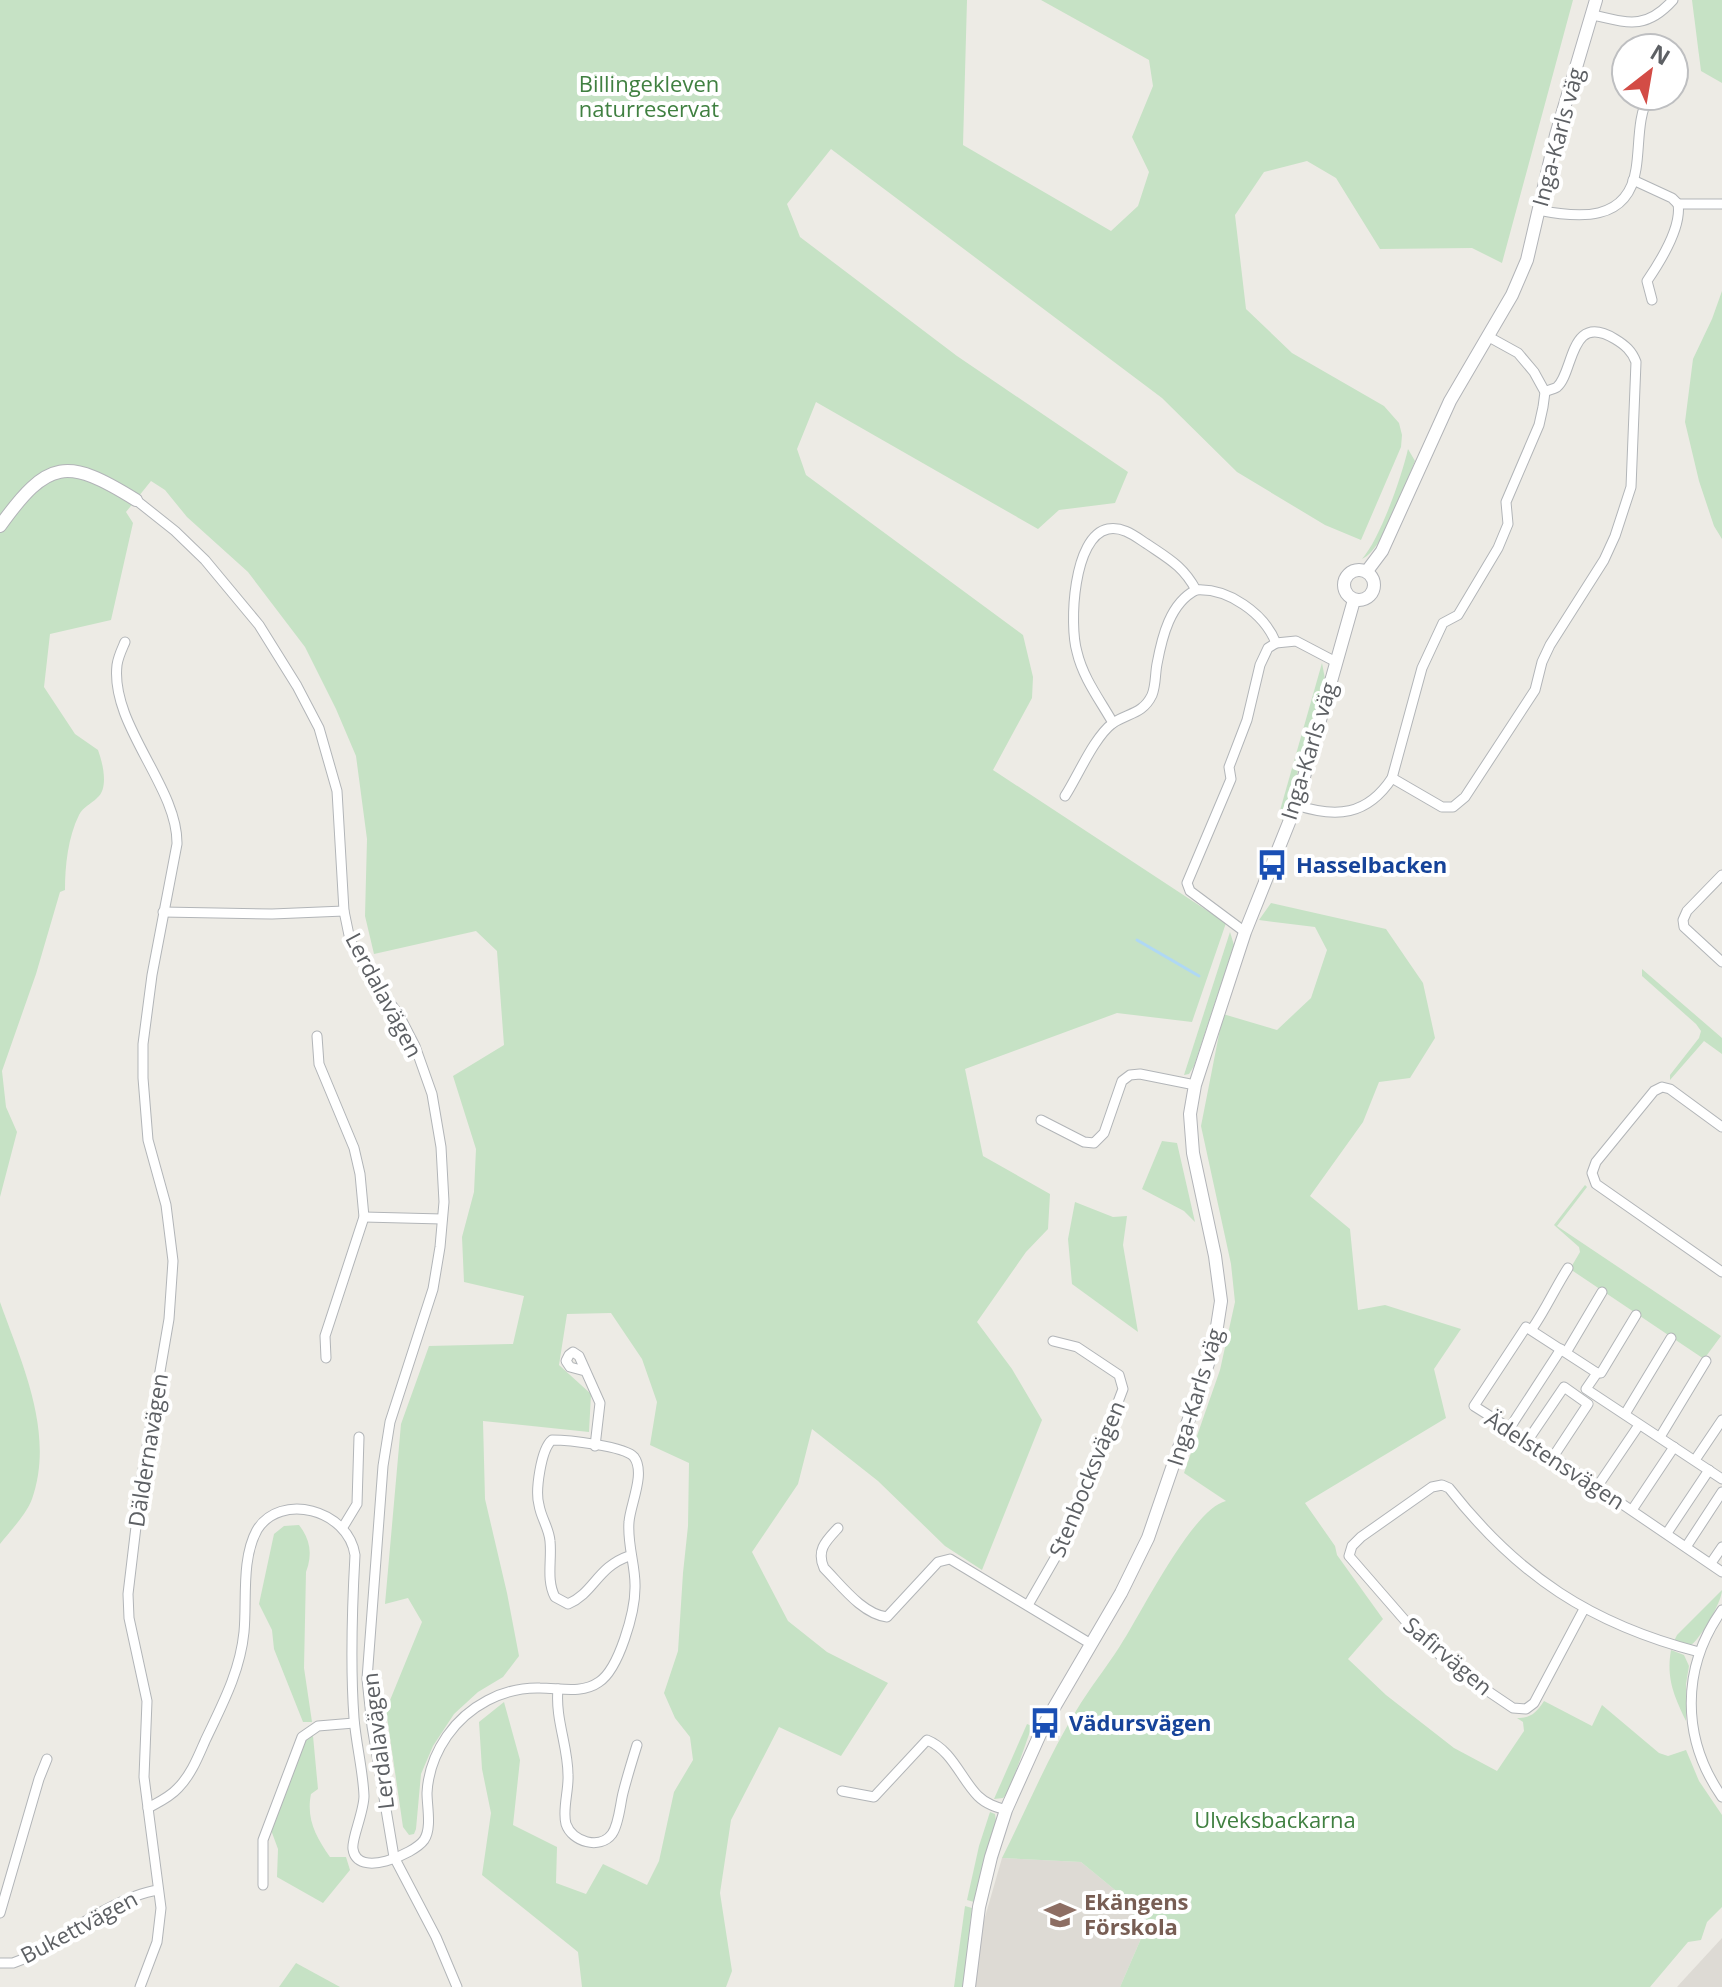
<svg xmlns="http://www.w3.org/2000/svg" width="1722" height="1987" viewBox="0 0 1722 1987" font-family="'Open Sans',sans-serif">
  <rect width="100%" height="100%" fill="#edebe5"/>
  <g fill="#dddad4">
    <polygon points="1002,1858 1081,1862 1126,1899 1143,1934 1120,1987 975,1987 981,1931"/>
    <polygon points="1722,1938 1722,1987 1677,1987 1687,1976"/>
  </g>
  <g fill="#c6e2c5">
    <path d="M0,0H967L963,145L1111,231L1138,206L1149,172L1132,137L1153,86L1149,60L1041,0H1573L1502,263L1472,248L1380,249L1336,178L1307,161L1264,172L1235,215L1246,309L1292,353L1384,406L1399,423L1402,435L1401,447L1361,540L1325,525L1237,472L1162,398L831,149L787,204L800,237L957,356L1128,472L1115,503L1059,510L1038,529L816,402L797,449L806,475L1023,635L1033,677L1032,698L993,770L1226,923L1192,1022L1117,1013L965,1069L983,1156L1050,1194L1048,1229L1026,1252L977,1322L1012,1369L1042,1420L982,1570L945,1546L878,1481L812,1429L798,1484L752,1552L788,1621L827,1652L888,1683L841,1756L779,1727L731,1820L720,1893L732,1971L726,1987H582L578,1952L482,1875L491,1813L482,1769L479,1722L504,1702L520,1760L513,1825L557,1847L556,1883L586,1894L603,1864L647,1885L659,1861L674,1792L693,1760L690,1737L675,1718L664,1693L678,1651L683,1573L688,1526L689,1463L650,1445L657,1402L642,1359L611,1313L567,1314L559,1365L591,1394L589,1432L483,1421L485,1499L507,1593L519,1656L503,1677L478,1692L454,1714L433,1746L421,1774L416,1829L414,1834L409,1835L403,1827L386,1710L422,1622L408,1598L385,1604L401,1424L429,1346L513,1344L524,1296L464,1282L462,1237L474,1192L476,1149L453,1076L504,1045L497,951L476,931L374,954L365,916L367,839L356,756L336,709L305,647L248,572L187,517L165,490L151,481L126,512L133,523L111,620L50,634L44,687L75,734L98,750C103,764 109,788 97,798C91,804 83,807 79,815C68,837 65,866 65,890L60,892L36,974L2,1071L6,1107L17,1132L0,1197Z"/>
    <polygon points="1692,0 1722,0 1722,83 1701,71"/>
    <polygon points="1722,291 1722,539 1714,526 1699,481 1685,422 1693,359 1712,319"/>
    <path d="M1408,449L1415,461C1405,485 1384,549 1362,559C1380,539 1402,476 1408,449Z"/>
    <polygon points="1322,663 1325,679 1283,822 1279,814"/>
    <path d="M1271,903L1386,929L1423,983L1435,1038L1410,1078L1379,1082L1363,1122L1310,1196L1350,1229L1358,1310L1385,1305L1461,1329L1434,1369L1446,1418L1305,1503L1335,1546L1337,1555L1383,1619L1348,1659L1386,1695L1454,1748L1497,1771L1524,1731L1523,1722L1517,1718C1531,1718 1536,1713 1544,1701L1592,1726L1602,1705L1659,1753L1668,1756L1686,1750L1699,1781L1722,1815V1907L1707,1922L1701,1940L1688,1942L1650,1987H1120L1143,1934L1126,1899L1081,1862L1002,1858C1026,1810 1048,1757 1076,1711C1089,1689 1106,1668 1120,1646C1141,1614 1192,1509 1226,1501L1184,1473L1220,1370L1235,1302L1231,1264L1201,1126L1223,1014L1277,1030L1311,998L1327,950L1315,927L1259,920Z"/>
    <polygon points="1230,932 1234,945 1194,1066 1189,1074 1184,1075"/>
    <polygon points="1642,969 1722,1038 1722,1054 1704,1041 1670,1080 1670,1075 1699,1038 1701,1031 1696,1024 1642,976"/>
    <polygon points="1162,1141 1177,1143 1195,1222 1184,1211 1142,1189"/>
    <polygon points="1585,1185 1587,1187 1557,1226 1721,1336 1704,1359 1570,1269 1580,1252 1579,1247 1554,1225"/>
    <polygon points="1075,1202 1113,1217 1127,1216 1123,1245 1138,1332 1072,1284 1068,1239"/>
    <path d="M0,1302C22,1364 55,1433 32,1499C26,1515 10,1531 0,1544Z"/>
    <path d="M299,1525C310,1539 313,1554 306,1572L304,1668L312,1722H303L274,1649L272,1630L259,1604L274,1534L284,1526Z"/>
    <path d="M1722,1590C1722,1602 1700,1639 1691,1645L1674,1641L1677,1635Z"/>
    <path d="M1671,1650L1684,1655L1689,1666L1686,1684V1721C1674,1696 1666,1678 1671,1650Z"/>
    <polygon points="1027,1724 1032,1726 1009,1791 1003,1798 994,1799"/>
    <path d="M313,1736L318,1789L311,1794C306,1819 316,1837 330,1857H346L350,1870L323,1903L277,1877L278,1849L271,1830L304,1742L309,1737Z"/>
    <polygon points="990,1812 995,1814 996,1822 974,1902 967,1900 979,1846"/>
    <polygon points="965,1906 972,1908 963,1987 954,1987"/>
    <polygon points="296,1963 340,1987 279,1987"/>
  </g>
  <g fill="none" stroke-linecap="round" stroke-linejoin="round">
    <polyline stroke="#afd8f4" stroke-width="3" points="1137,940 1199,976"/>
    <defs>
      <g id="street">
        <path d="M1593,15C1628,23 1646,30 1673,0"/>
        <polyline points="1633,180 1672,198 1678,204"/>
        <polyline points="1678,204 1722,204"/>
        <path d="M1538,210C1578,218 1628,223 1636,169C1640,145 1637,117 1649,96"/>
        <path d="M1652,300L1647,281C1660,262 1682,227 1678,204"/>
        <polyline points="136,500 175,531 205,560 259,625 297,686 319,728 337,791 344,911 350,940 369,974 399,1015 415,1046 432,1094 441,1147 444,1202 440,1247 433,1289 390,1422 383,1466 367,1679 372,1726 394,1857 436,1937 457,1987"/>
        <path d="M125,642C122,649 118,657 117,665C110,725 178,787 177,844L152,975L143,1044V1078L148,1140L166,1205L173,1261L169,1319L142,1476L128,1594L129,1618L147,1701L144,1777L161,1908L157,1942L140,1987"/>
        <path d="M1113,723C1100,700 1083,678 1077,652C1069,625 1073,536 1108,529C1123,526 1136,537 1147,544C1169,559 1183,566 1196,590"/>
        <path d="M1392,778L1442,807H1453L1465,797L1535,690L1542,662L1550,645L1604,560L1615,536L1631,487L1636,362C1632,351 1625,345 1615,339C1569,311 1574,373 1557,387C1556,388 1546,391 1545,392"/>
        <path d="M1065,796C1078,776 1094,737 1113,723C1128,713 1143,714 1152,695C1156,685 1155,674 1157,664C1162,637 1170,603 1196,590C1228,588 1264,613 1276,643L1296,641L1336,662"/>
        <path d="M1296,805C1336,818 1367,816 1392,778L1422,668L1443,623L1458,615L1498,548L1508,524L1506,502L1539,425L1543,407L1545,392L1534,372L1518,353L1489,337"/>
        <polyline points="1722,875 1687,911 1683,920 1684,927 1722,962"/>
        <polyline points="163,912 272,914 344,911"/>
        <polyline points="1245,932 1190,891 1187,883 1231,779 1229,767 1247,720 1260,665 1268,648 1276,643"/>
        <polyline points="317,1036 319,1064 354,1148 360,1174 364,1217 325,1336 326,1358"/>
        <polyline points="1041,1120 1084,1142 1094,1143 1104,1133 1122,1081 1130,1075 1140,1074 1195,1085"/>
        <polyline points="1722,1127 1670,1089 1662,1087 1654,1091 1596,1162 1592,1173 1596,1184 1722,1272"/>
        <polyline points="364,1217 442,1219"/>
        <path d="M1532,1329C1546,1309 1555,1288 1568,1268"/>
        <polyline points="1567,1351 1602,1292"/>
        <polyline points="585,1371 570,1367 566,1361 569,1355 573,1352 579,1356 600,1403 595,1446"/>
        <polyline points="1597,1373 1601,1373 1636,1315"/>
        <polyline points="1625,1414 1671,1338"/>
        <polyline points="1509,1429 1561,1349"/>
        <polyline points="1660,1437 1706,1361"/>
        <polyline points="1528,1440 1564,1387 1588,1404 1553,1457"/>
        <polyline points="1695,1460 1722,1420"/>
        <polyline points="1722,1479 1586,1389 1597,1373 1526,1327 1474,1406 1528,1440 1722,1572"/>
        <polyline points="1597,1487 1639,1425"/>
        <polyline points="1632,1510 1674,1447"/>
        <polyline points="343,1527 357,1504 359,1437"/>
        <path d="M838,1528C826,1541 816,1550 824,1568C841,1585 862,1614 887,1617L938,1562L950,1559L1091,1644"/>
        <polyline points="1667,1533 1709,1470"/>
        <polyline points="1686,1547 1722,1492"/>
        <polyline points="1711,1563 1722,1547"/>
        <polyline points="1028,1605 1066,1539 1123,1389 1119,1375 1077,1347 1053,1341"/>
        <path d="M1584,1609L1534,1703L1526,1709L1513,1708L1464,1675L1422,1640L1349,1556L1352,1546L1361,1537L1432,1487L1442,1485L1449,1488C1518,1576 1591,1624 1699,1652"/>
        <path d="M1722,1610C1681,1668 1681,1738 1722,1797"/>
        <path d="M558,1689C555,1719 568,1746 568,1775C569,1790 562,1810 566,1824C572,1842 600,1850 612,1834C619,1824 620,1805 623,1793C627,1777 632,1761 637,1745"/>
        <path d="M842,1791L874,1797L927,1740C952,1750 961,1779 978,1796C986,1804 996,1807 1006,1810"/>
        <path d="M148,1808C159,1802 170,1797 178,1788C191,1775 198,1757 205,1741C222,1705 240,1672 244,1632C247,1601 241,1559 257,1530C280,1492 348,1509 355,1555C352,1609 350,1664 354,1718C356,1744 363,1770 364,1796C364,1812 351,1840 353,1849C357,1879 414,1854 424,1840C432,1828 427,1807 427,1793C428,1773 436,1752 447,1736C468,1706 503,1687 540,1688C560,1688 582,1694 599,1682C619,1669 635,1612 635,1588C636,1567 627,1545 629,1522C630,1505 646,1473 634,1457C625,1446 567,1440 552,1440C541,1449 535,1491 539,1505C541,1518 549,1528 550,1541C552,1560 546,1580 555,1597L568,1604C594,1593 597,1567 629,1556"/>
        <polyline points="263,1885 263,1840 302,1737 318,1726 354,1723"/>
        <polyline points="0,1913 39,1779 47,1759"/>
        <path d="M0,1963H13L26,1958C62,1937 117,1896 158,1890"/>
      </g>
      <g id="secondary">
        <path d="M0,526C48,459 67,457 136,500"/>
        <circle cx="1359" cy="585" r="15"/>
        <polyline points="1367,571 1382,551 1450,401 1512,295 1527,260 1556,135 1596,0"/>
        <polyline points="969,1987 979,1907 991,1857 1006,1810 1045,1723 1121,1593 1148,1538 1214,1346 1221,1301 1215,1256 1193,1153 1190,1114 1195,1085 1245,932 1296,805 1354,600"/>
      </g>
    </defs>
    <use href="#street" stroke="#b2b5b8" stroke-width="11"/>
    <use href="#secondary" stroke="#b2b4b8" stroke-width="14"/>
    <use href="#street" stroke="#fff" stroke-width="9"/>
    <use href="#secondary" stroke="#fff" stroke-width="12"/>
  </g>
  <defs>
    <symbol id="bus-bare" viewBox="-9 -9 18 18"><path d="M-5-6H5V4H4V6H2V4H-2V6H-4V4H-5ZM-3.5-4V0h7V-4ZM-3.5 1.2v1.5H-2V1.2ZM2 1.2v1.5H3.5V1.2Z" fill="#1a4fb4" stroke="#fff" stroke-width="2.5" paint-order="stroke"/></symbol>
    <symbol id="school-bare" viewBox="-9 -9 18 18"><path d="M0-5L7-2L0 1L-7-2ZM-4 1L0 2.5L4 1V4Q0 6-4 4Z" fill="#8d6e63" stroke="#fff" stroke-width="2.5" paint-order="stroke"/></symbol>
  </defs>
  <g fill-rule="evenodd">
    <use href="#bus-bare" x="1250" y="843" width="44" height="44"/>
    <use href="#bus-bare" x="1023" y="1701" width="44" height="44"/>
    <use href="#school-bare" x="1038" y="1893" width="44" height="44"/>
  </g>
  <g text-anchor="middle" stroke-width="8" stroke-linejoin="round" paint-order="stroke">
    <g font-size="22" fill="#408041" stroke="#fff">
      <text x="649" y="92">Billingekleven<tspan x="649" dy="25">naturreservat</tspan></text>
      <text x="1275" y="1828">Ulveksbackarna</text>
    </g>
    <g font-size="22" fill="#5d6064" stroke="#fff">
      <text transform="translate(1558 137) rotate(-75)" y="8">Inga-Karls väg</text>
      <text transform="translate(1309 751) rotate(-73)" y="8">Inga-Karls väg</text>
      <text transform="translate(384 995) rotate(62)" y="8">Lerdalavägen</text>
      <text transform="translate(1195 1397) rotate(-73)" y="8">Inga-Karls väg</text>
      <text transform="translate(148 1450) rotate(-81)" y="8">Däldernavägen</text>
      <text transform="translate(1555 1460) rotate(33)" y="8">Ädelstensvägen</text>
      <text transform="translate(1087 1479) rotate(-68)" y="8">Stenbocksvägen</text>
      <text transform="translate(1448 1656) rotate(40)" y="8">Safirvägen</text>
      <text transform="translate(378 1741) rotate(-97)" y="8">Lerdalavägen</text>
      <text transform="translate(79 1927) rotate(-28)" y="8">Bukettvägen</text>
    </g>
    <g font-size="22" font-weight="bold" fill="#164399" stroke="#fff" text-anchor="start">
      <text x="1296" y="873">Hasselbacken</text>
      <text x="1069" y="1731">Vädursvägen</text>
    </g>
    <g font-size="22" font-weight="bold" fill="#785e54" stroke="#fff" text-anchor="start">
      <text x="1084" y="1910">Ekängens<tspan x="1084" dy="25">Förskola</tspan></text>
    </g>
  </g>
  <g transform="translate(1650 72) rotate(31)"><circle r="38" fill="#ffffff" stroke="#bebfc1" stroke-width="2"/>
  <path d="M0-6L14 30L0 20L-14 30Z" fill="#d34c46"/>
  <text y="-12" font-size="22" font-weight="bold" text-anchor="middle" fill="#5d6064">N</text>
  </g>
</svg>
